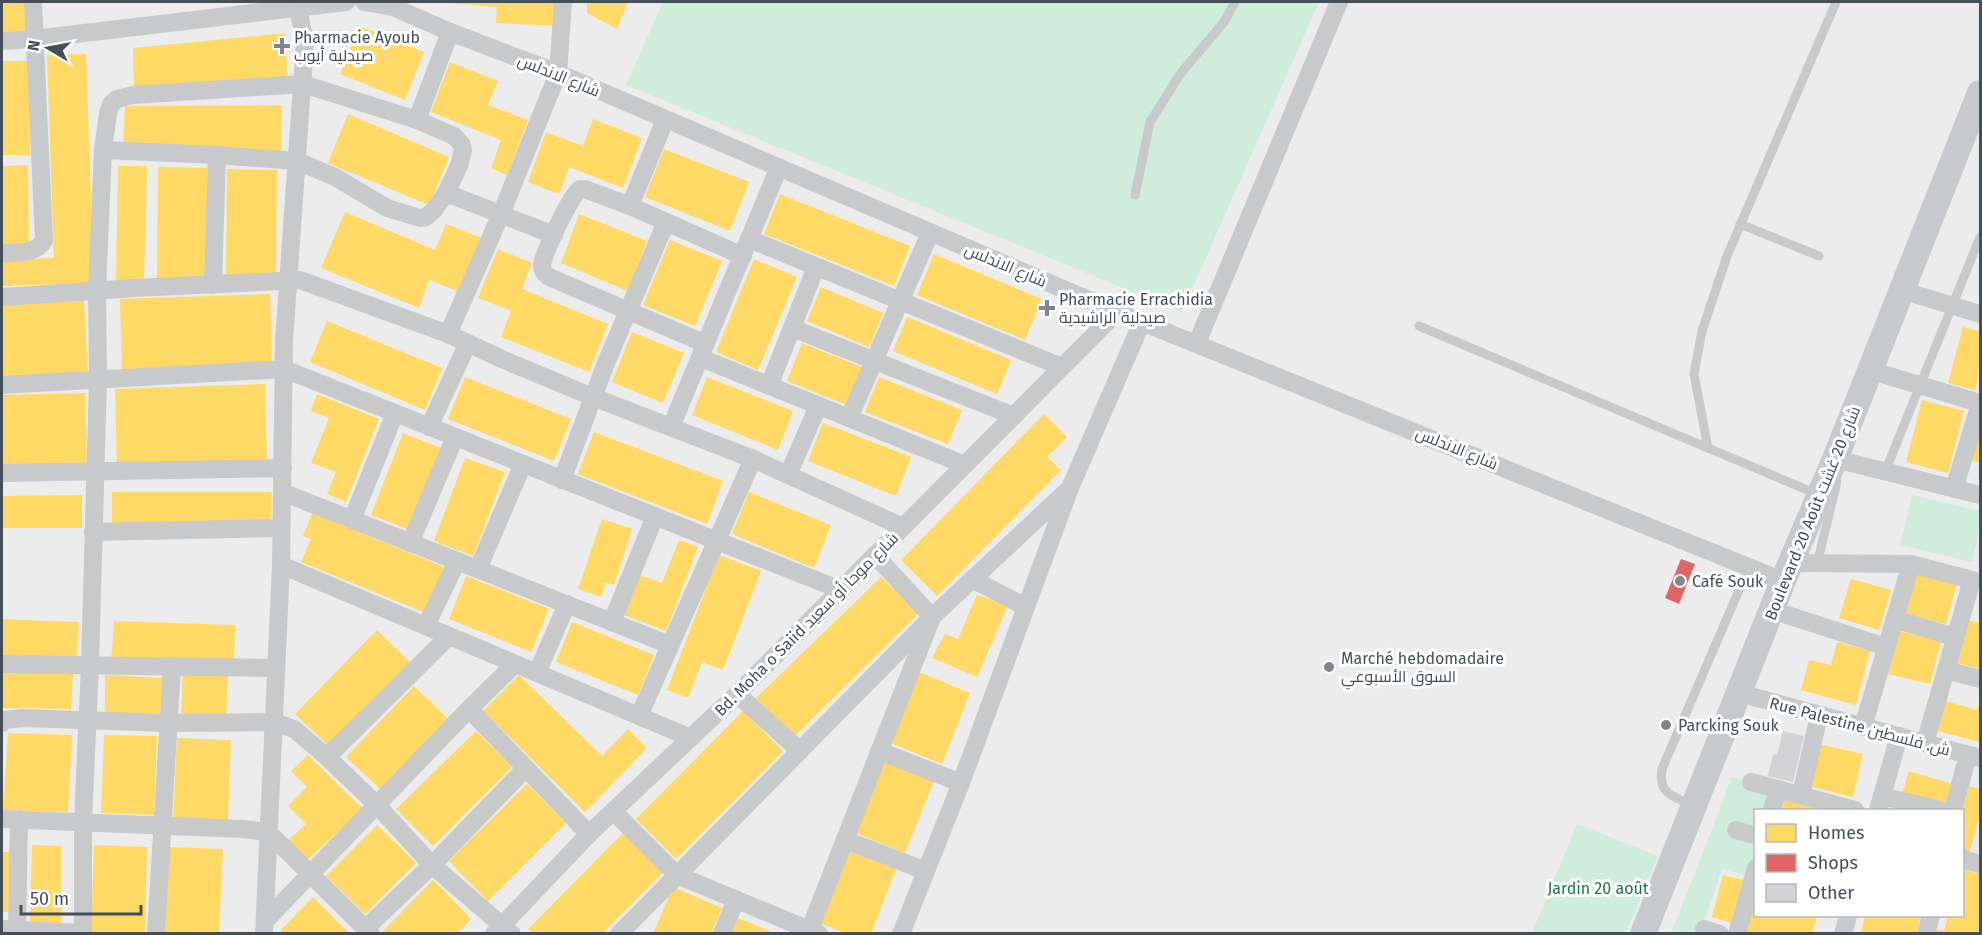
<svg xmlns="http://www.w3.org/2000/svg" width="1982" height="935" viewBox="0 0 1982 935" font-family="'Fira Sans',Cairo,sans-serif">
  <rect width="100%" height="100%" fill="#edecec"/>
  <g fill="#d0ecdb">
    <polygon points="663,2 1319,2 1182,312 626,85"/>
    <polygon points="1912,495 1980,511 1980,527 1972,562 1900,545"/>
    <polygon points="1732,777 1777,790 1771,810 1756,810 1755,863 1752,877 1722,869 1700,933 1671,934"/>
    <polygon points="1577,824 1658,856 1626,933 1532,933"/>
  </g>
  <g fill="#ffd966">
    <polygon points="2,2 30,2 31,35 2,36"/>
    <polygon points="448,2 554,2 554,26 496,23 497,7 448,3"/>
    <polygon points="587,2 628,2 617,29 587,13"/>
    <polygon points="359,26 424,52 405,100 340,74"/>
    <polygon points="286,33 287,83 134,90 133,48"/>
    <polygon points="86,54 94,283 2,286 2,260 54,258 47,55"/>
    <polygon points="2,61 28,61 30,155 2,155"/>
    <polygon points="450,62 498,81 488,105 528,120 507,175 491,168 501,140 431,112"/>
    <polygon points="282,105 281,153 123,149 125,106"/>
    <polygon points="348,114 449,157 429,205 328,163"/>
    <polygon points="593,119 642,138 623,188 569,167 559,194 528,182 546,132 583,146"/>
    <polygon points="664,149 749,182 730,231 645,197"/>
    <polygon points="28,165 29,243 2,245 2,166"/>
    <polygon points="118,166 147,166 144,282 116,281"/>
    <polygon points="158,167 213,168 211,279 157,279"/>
    <polygon points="227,169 277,170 276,278 226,278"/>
    <polygon points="780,194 910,246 894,286 764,234"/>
    <polygon points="345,212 435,250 446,224 482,238 460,292 429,280 419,308 321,268"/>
    <polygon points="579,214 647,241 628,291 561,263"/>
    <polygon points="670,240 722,261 695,326 643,305"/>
    <polygon points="498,249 532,263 522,289 608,324 589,372 501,337 511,311 478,298"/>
    <polygon points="934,254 1042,299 1025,340 917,295"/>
    <polygon points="754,259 797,277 758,370 716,352"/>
    <polygon points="821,287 883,313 869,347 807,321"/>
    <polygon points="270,294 272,367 122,373 120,299"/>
    <polygon points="84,300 88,373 2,378 2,305"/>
    <polygon points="907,317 1011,360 997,394 893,351"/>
    <polygon points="327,321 442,368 425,410 310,362"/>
    <polygon points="1963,327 1980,332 1980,368 1975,390 1948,383"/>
    <polygon points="632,332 684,353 663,403 612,382"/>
    <polygon points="802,343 862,367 847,405 787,381"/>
    <polygon points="465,377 571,419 554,461 448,419"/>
    <polygon points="707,377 793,411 778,450 692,415"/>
    <polygon points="879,377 962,410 948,444 865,412"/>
    <polygon points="265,384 267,465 117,470 115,389"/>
    <polygon points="85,393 87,466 2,468 2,395"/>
    <polygon points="317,394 379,419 346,502 327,494 336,472 311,463 329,418 311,411"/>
    <polygon points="1922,400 1964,411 1948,473 1906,462"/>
    <polygon points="1044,414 1067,437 1047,457 1061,470 937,596 901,560"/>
    <polygon points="1980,420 1980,463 1971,460"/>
    <polygon points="823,423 911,457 896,496 808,461"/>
    <polygon points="594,432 723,481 707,524 578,474"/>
    <polygon points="403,433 443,449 410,530 371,515"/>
    <polygon points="465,458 505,472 473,556 434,541"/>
    <polygon points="112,492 271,492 271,527 112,526"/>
    <polygon points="749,492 831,525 814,568 732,534"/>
    <polygon points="82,495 82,528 2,528 2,496"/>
    <polygon points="312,513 444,567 426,613 301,562 311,539 303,536"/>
    <polygon points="602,519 632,529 614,585 606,583 601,597 578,589"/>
    <polygon points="679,540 698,547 666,631 624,615 639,575 662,583"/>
    <polygon points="719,555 761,571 723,670 702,662 688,698 667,690"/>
    <polygon points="1916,573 1957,583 1946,624 1906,614"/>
    <polygon points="466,576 549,609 531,652 449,619"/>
    <polygon points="881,577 919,613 794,737 756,698"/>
    <polygon points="1851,579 1891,590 1879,630 1839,618"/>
    <polygon points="977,595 1008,606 977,677 932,658 945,634 958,639"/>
    <polygon points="2,619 79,622 76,663 2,660"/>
    <polygon points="1968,620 1980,623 1980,669 1957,663"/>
    <polygon points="114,621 235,625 234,665 111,663"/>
    <polygon points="572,622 654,655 638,695 556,662"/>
    <polygon points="377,630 410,662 328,745 295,714"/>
    <polygon points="1899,631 1941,641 1930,684 1888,674"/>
    <polygon points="1837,642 1870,651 1856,705 1801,690 1809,660 1831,665"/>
    <polygon points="183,672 228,675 226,718 181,716"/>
    <polygon points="919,672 970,693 942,764 891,743"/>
    <polygon points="2,673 73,673 71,709 2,708"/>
    <polygon points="105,675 163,678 160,713 105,713"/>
    <polygon points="519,675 602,756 628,729 647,748 585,812 483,711"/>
    <polygon points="414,686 449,720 381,790 346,757"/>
    <polygon points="1980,700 1980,742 1938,731 1946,701 1977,710"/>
    <polygon points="743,711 783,751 676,859 636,819"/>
    <polygon points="476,731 512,767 433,846 396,809"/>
    <polygon points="8,733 72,735 68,812 3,810"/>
    <polygon points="104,735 157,736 154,815 101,813"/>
    <polygon points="177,738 231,740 228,821 173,819"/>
    <polygon points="1819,744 1863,754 1853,797 1809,786"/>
    <polygon points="308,755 363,809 304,863 285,843 306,824 288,806 307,787 291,771"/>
    <polygon points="880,760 934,781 905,853 851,831"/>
    <polygon points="1909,771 1956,785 1949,808 1902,794"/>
    <polygon points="527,784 566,823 488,901 449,861"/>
    <polygon points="1969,786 1980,789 1980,822 1978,821 1969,854 1962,852 1962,812"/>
    <polygon points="1785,799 1827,810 1782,810"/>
    <polygon points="377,825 416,863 365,914 326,876"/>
    <polygon points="623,833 663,872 602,934 533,934 528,929"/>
    <polygon points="32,845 61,846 61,924 30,922"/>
    <polygon points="94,845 147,847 145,934 91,934"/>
    <polygon points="169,847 223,849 219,934 165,934"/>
    <polygon points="845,850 896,869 871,934 847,934 817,922"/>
    <polygon points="2,852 12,852 11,912 2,912"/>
    <polygon points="1965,870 1980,874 1980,934 1932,934 1933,929 1944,931 1948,916 1962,916 1962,879"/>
    <polygon points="1723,875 1743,880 1731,923 1712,917"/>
    <polygon points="433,880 471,919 457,934 384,934 382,932"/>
    <polygon points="673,887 722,908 711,934 653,934"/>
    <polygon points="1756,895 1756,916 1817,916 1812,934 1745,934"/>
    <polygon points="313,897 350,934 285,934 281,930"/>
    <polygon points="1865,916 1921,916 1916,934 1869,934 1861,931"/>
    <polygon points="738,918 777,934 732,934"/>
  </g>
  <polygon fill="#e06666" points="1681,559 1695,564 1679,604 1665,598"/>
  <polygon fill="#d3d3d5" points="1783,731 1804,736 1793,782 1768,776 1773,754 1777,755"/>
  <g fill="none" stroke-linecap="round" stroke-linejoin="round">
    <g stroke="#c7c9cb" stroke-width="9">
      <polyline points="1135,195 1150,122 1181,73 1224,22 1235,2"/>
      <polyline points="1740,224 1819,256"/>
      <polyline points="1419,326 1817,494"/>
      <polyline points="1708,448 1694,374 1702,331 1727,256 1836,2"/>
      <polyline points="1885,472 1980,237"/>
      <polyline points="1817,564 1837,482"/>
      <path d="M1691,805C1672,795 1658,794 1662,769L1749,567"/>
    </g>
    <g stroke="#c7c9cb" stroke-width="18">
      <polyline points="364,2 393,7 450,32 558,73 1117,312 1783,581"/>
      <polyline points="2,41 34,39 346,2"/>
      <polyline points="417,120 450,32"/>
      <polyline points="446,193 554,235"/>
      <polyline points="630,206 665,120"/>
      <polyline points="749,239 1062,367"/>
      <path d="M2,253C16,252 36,255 44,240L33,2"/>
      <polyline points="213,285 217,155"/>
      <polyline points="1901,290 1980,314"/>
      <polyline points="2,297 135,288 300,280 448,334 504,360 593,397 753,459 903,527"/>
      <polyline points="792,328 1014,416"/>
      <polyline points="448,334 501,214 558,73 563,2"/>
      <polyline points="1197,343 1339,2"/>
      <path d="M706,344L549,277C545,274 542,271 542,266C542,255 571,195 580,189H585L630,206L743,256"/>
      <polyline points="701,358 965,465"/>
      <polyline points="1869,370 1980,403"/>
      <polyline points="2,385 284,369 841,590"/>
      <polyline points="769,386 816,267"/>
      <polyline points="849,418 930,233"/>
      <polyline points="429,427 468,343"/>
      <polyline points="671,427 779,167"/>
      <polyline points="1835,459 1980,495"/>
      <polyline points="2,473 283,468"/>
      <polyline points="788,475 818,406"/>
      <polyline points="562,480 606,363 666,222"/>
      <polyline points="1954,489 1980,404"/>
      <polyline points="282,492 670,645"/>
      <polyline points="352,520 395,413"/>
      <polyline points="93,532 281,528"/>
      <polyline points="410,543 455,437"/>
      <polyline points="1791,563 1911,564 1972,580 1925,743"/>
      <polyline points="281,565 691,738"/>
      <polyline points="478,569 523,464"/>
      <polyline points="972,579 1026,607"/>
      <polyline points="1772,610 1886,647"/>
      <polyline points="1894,619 1955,637"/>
      <polyline points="612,622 655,516"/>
      <polyline points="426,626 457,561"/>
      <polyline points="2,664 276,668"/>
      <polyline points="1946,670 1980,679"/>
      <polyline points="537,673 567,604"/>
      <polyline points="1739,693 1980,758"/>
      <polyline points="737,694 800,751"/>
      <polyline points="469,709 589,834"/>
      <polyline points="639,716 753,459"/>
      <polyline points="2,723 4,720 23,718 169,723 274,722 294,729 327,757 377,805 432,865 512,934"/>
      <polyline points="1863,727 1911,564"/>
      <polyline points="879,751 961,783"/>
      <polyline points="327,757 449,636"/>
      <polyline points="1751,782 1855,810"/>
      <polyline points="1801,795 1819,715"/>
      <polyline points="1882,796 1940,810"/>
      <polyline points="1772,810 1778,789"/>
      <polyline points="1878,810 1899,736"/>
      <polyline points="1953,810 1968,755"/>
      <polyline points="613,811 677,875 819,934"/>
      <polyline points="2,819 243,829 268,832 371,934"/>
      <polyline points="1736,830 1756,836"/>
      <polyline points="845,840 926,871"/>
      <polyline points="1962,859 1980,864"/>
      <polyline points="265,921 469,709 515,664"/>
      <polyline points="366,928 432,865 525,769"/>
      <polyline points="2,929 83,933"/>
      <polyline points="1704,929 1720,934"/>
      <polyline points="17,930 19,819"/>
      <polyline points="83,934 83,822 90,665 98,379 97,291 103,150 108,113 111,104 117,99 133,95 303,84 417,120 454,136 462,145 463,150 459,166 446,193 434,210 426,217 420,218 387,208 335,177 297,161 217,155 103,150"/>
      <polyline points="156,934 172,666"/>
      <polyline points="264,934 281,565 284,341 305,43 297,2"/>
      <polyline points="494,934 589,834 737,694 1117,312"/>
      <polyline points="619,934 932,617 1068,490"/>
      <polyline points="722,934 736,899"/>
      <polyline points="808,934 932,617 875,555"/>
      <polyline points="901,934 961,783 1070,488 1142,322"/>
      <polyline points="1737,934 1756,868"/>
      <polyline points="1843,934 1848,916"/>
      <polyline points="1926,934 1931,916"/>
    </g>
    <polyline stroke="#c7c9cd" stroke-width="26" points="1643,934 1783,581 1835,459 1980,93"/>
  </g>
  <g fill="#80868c" stroke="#fff" stroke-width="2">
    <path d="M279 37h6v6h6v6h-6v6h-6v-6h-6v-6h6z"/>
    <path d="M1044 299h6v6h6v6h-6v6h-6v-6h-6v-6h6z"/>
    <circle cx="1680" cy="581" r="6"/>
    <circle cx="1329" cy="667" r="6"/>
    <circle cx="1666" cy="725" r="6"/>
  </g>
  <g text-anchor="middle" stroke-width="6" stroke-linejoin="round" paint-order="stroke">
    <g font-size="16" fill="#454f58" stroke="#fff" text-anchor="start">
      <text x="294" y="43">Pharmacie Ayoub<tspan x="294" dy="18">صيدلية أيوب</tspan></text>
      <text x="1059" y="305">Pharmacie Errachidia<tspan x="1059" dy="18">صيدلية الراشيدية</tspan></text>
      <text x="1692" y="587">Café Souk</text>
      <text x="1341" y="664">Marché hebdomadaire<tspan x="1341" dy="18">السوق الأسبوعي</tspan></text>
      <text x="1678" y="731">Parcking Souk</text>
    </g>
    <g font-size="16" fill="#454f58" stroke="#fff">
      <text transform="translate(559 75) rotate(22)" y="6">شارع الاندلس</text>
      <text transform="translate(1006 265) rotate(23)" y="6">شارع الاندلس</text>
      <text transform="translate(1457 448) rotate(22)" y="6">شارع الاندلس</text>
      <text transform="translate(1812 513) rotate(-68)" y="6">Boulevard 20 Août شارع 20 غشت</text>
      <text transform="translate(806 624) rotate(-45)" y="6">Bd. Moha o Saiid شارع موحا أو سعيد</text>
      <text transform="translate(1860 726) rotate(15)" y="6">Rue Palestine ش. فلسطين</text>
    </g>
    <g font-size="16" fill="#187648" stroke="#fff">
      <text x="1598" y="894">Jardin 20 août</text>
    </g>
  </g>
  <rect width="1982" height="935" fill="none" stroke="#454f58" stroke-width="6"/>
  <rect x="1754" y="809" width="210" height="108" fill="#ffffff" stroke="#b5b9bc" stroke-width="1.5"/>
  <rect x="1766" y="824" width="30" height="18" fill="#ffd966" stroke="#b5b9bc" stroke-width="1.5"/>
  <text x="1808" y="839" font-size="18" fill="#454f58">Homes</text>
  <rect x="1766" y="854" width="30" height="18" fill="#e06666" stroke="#b5b9bc" stroke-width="1.5"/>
  <text x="1808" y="869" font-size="18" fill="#454f58">Shops</text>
  <rect x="1766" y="884" width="30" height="18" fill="#d3d3d5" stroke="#b5b9bc" stroke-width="1.5"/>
  <text x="1808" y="899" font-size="18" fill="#454f58">Other</text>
  <g transform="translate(48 48) rotate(280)" stroke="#ffffff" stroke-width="4.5" paint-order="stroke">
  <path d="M0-4.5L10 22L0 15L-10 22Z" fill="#454f58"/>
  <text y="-9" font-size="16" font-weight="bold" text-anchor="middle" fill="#454f58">N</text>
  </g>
  <path d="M21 905v9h120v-9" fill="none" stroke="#454f58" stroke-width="3"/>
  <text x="30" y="905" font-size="18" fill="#454f58" stroke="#ffffff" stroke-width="4.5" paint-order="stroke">50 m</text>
</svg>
